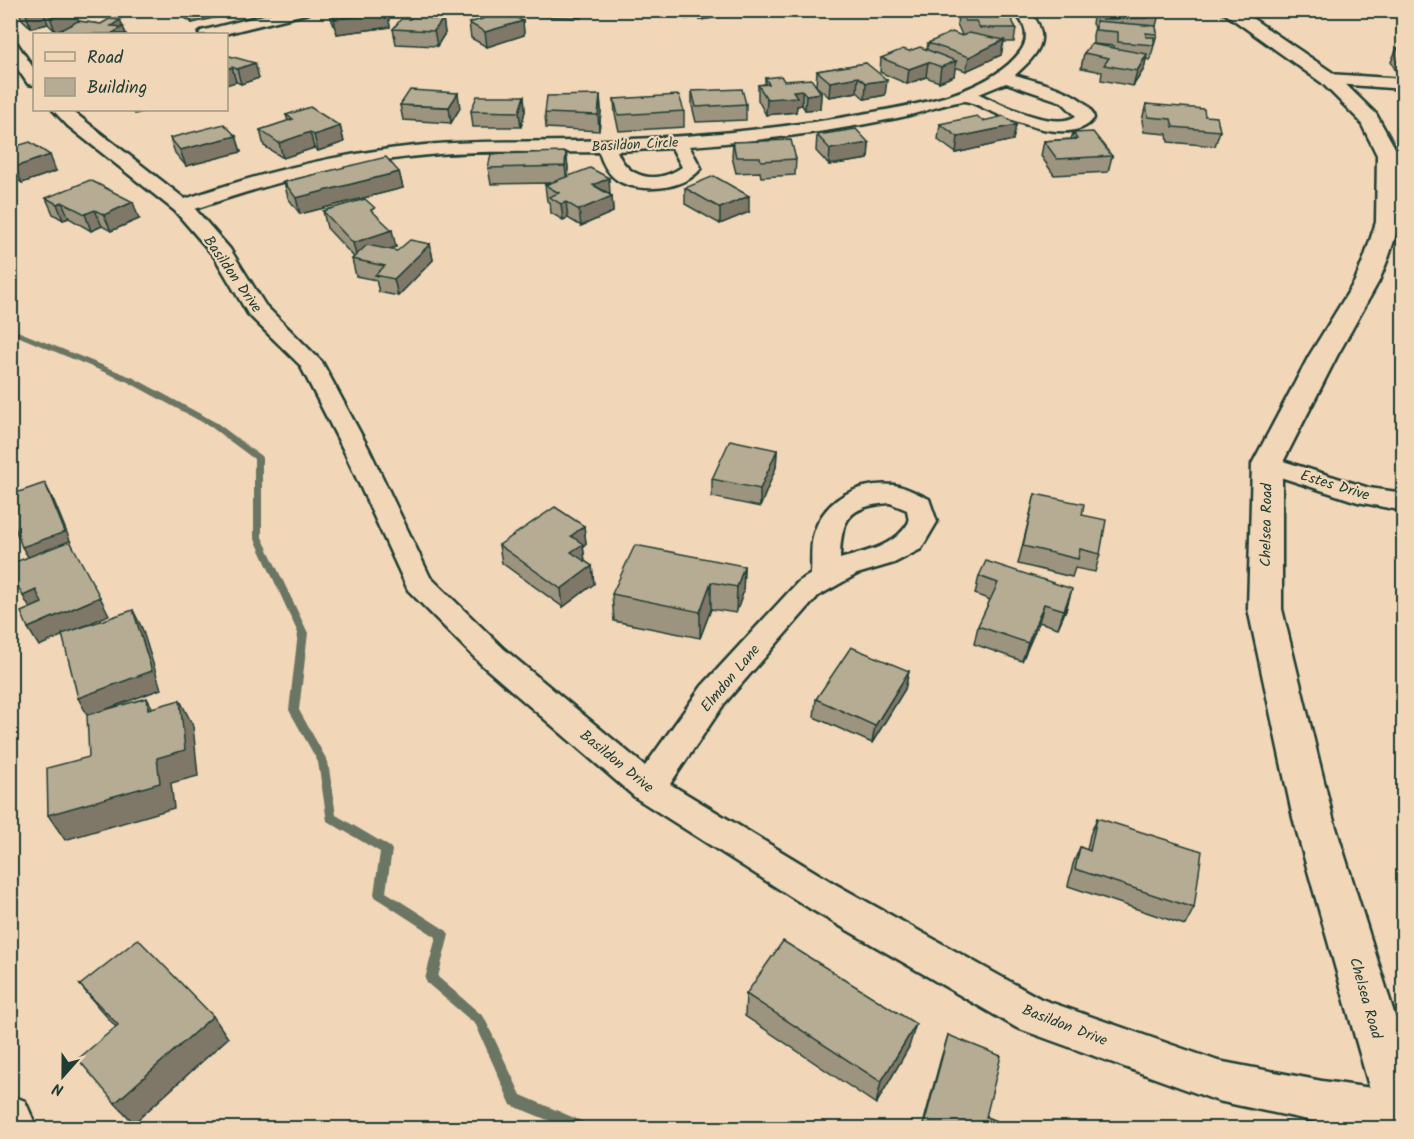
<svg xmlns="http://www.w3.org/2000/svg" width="1414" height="1139" viewBox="0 0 1414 1139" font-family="Kalam,sans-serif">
  <rect width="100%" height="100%" fill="#f1d7b8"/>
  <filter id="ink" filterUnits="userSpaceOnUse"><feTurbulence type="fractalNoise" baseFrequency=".0167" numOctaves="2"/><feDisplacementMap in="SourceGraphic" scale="12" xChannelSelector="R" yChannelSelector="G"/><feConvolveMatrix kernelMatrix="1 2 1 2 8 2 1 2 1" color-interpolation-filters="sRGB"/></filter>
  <g filter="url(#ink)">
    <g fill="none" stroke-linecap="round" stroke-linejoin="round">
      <polygon fill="#6b7563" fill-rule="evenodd" points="10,328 134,378 217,423 261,456 262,458 262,537 308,633 299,710 328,762 336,815 390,847 392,850 386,892 447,931 449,935 438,977 484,1017 521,1095 586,1123 587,1128 567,1128 511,1105 476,1025 427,983 425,979 436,937 376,898 374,894 380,852 327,821 318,762 289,710 298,633 254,537 254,459 211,427 128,382 10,333"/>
      <defs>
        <g id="street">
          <polygon points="284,10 311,10 309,13 224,34 199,34 201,31"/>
          <polygon points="410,10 469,10 467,13 438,20 412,13"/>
          <path d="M1013,10H1029C1053,39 1038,54 1015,75C1037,82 1089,92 1094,118C1074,147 1013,121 988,110C981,107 970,100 963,101C941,104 919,114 897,118C829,132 759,141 689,146L701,168C686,190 638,194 617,180C607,173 602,162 599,152C546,153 492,150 439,154C353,161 276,181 195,209L230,249L265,305L322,362L369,449L430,577L504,649L645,766L702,686L798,582L811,574C812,561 810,545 814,533C824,499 859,481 894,485C906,487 918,494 929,499L937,522L921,549L894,563L857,574L818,596L724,704L670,784L835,884L1041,999L1218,1061L1322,1081L1400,1092L1404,1094V1128H1363L1322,1123L1218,1101L1017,1028L809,908L636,798L482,665L408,590L343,449L300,365L248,314L214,256L175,211L68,126L53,110H71L185,199C260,173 335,154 415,146C478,139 542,143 606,140C694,137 782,129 868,113C915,105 972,96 1009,64C1019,54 1029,45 1025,29C1023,21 1018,17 1013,10ZM1006,83L1062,102L1076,116C1054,131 1001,104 979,94ZM672,148L682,167C658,184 628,180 617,151ZM890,503L907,510L909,522C894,547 867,551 840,559C841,519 848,506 890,503Z"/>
          <polygon points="10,40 16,42 34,69 34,85 28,84 10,58"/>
          <polygon points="1329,74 1404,79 1404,89 1323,83 1321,79"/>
          <polygon points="1267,456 1369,488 1404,493 1404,511 1358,502 1258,470 1254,464 1258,458"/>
          <polygon points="10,1095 25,1101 37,1128 10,1128"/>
        </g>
        <polygon id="secondary" points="1220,10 1240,10 1336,75 1376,114 1399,155 1400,222 1389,256 1379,281 1337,356 1282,464 1282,609 1333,818 1404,1045 1404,1128 1381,1128 1380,1125 1293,818 1248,609 1252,464 1309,356 1355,281 1365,256 1376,222 1377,155 1360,121 1322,83"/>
      </defs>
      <use href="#street" stroke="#1f3d34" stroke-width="5"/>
      <use href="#secondary" stroke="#1f3d34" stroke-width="5"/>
      <use href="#street" fill="#f1d7b8" fill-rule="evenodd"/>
      <use href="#secondary" fill="#f1d7b8" fill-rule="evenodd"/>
    </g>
    <g fill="#9d947f" stroke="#1f3d34" stroke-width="1.5">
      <polygon points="18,10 74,10 78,21 101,24 120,20 126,34 59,34 58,32 64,29 55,31 48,24 31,28 22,19"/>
      <polygon points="179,10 242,10 242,11 192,23 180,14"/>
      <polygon points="330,10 387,10 390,27 337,34 331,18"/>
      <polygon points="535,10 585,10 581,18 536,16"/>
      <polygon points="678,10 725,10 725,16 700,20 697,17 686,19"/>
      <polygon points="950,10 1006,10 1016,28 1014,42 1004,42 1001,55 966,71 955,67 954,76 939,82 926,77 907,84 880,72 881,58 909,51 927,50 928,43 962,35 957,24 958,15"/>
      <polygon points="1094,10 1156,10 1159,14 1156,26 1157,34 1150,60 1146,59 1144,69 1133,86 1101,80 1102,72 1081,68 1084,53 1114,48 1114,46 1093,44 1093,35 1095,27 1092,24"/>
      <polygon points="435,14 436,19 443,19 445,33 437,46 396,44 393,29 410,19"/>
      <polygon points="481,16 523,21 524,35 487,47 471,38 469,23 481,20"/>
      <polygon points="1404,22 1404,72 1396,71 1391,62 1397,48 1399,48 1400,44 1398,35"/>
      <polygon points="226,55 259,78 241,84 236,82"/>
      <polygon points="866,63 885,95 865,99 857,92 829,97 816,86 817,71"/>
      <polygon points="765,78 784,81 821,93 820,109 805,110 802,105 797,106 796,112 766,115 758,100 758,85 765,84"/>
      <polygon points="692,91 746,104 746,120 696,122 692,106"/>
      <polygon points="600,95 601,111 599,131 546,128 545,113"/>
      <polygon points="524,96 525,111 521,127 473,127 471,111"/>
      <polygon points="614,99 684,111 684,127 619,131 615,114"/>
      <polygon points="1146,104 1205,116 1220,131 1215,146 1168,142 1167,134 1144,132 1142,120"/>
      <polygon points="400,105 460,108 451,123 403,120"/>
      <polygon points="286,115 340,126 344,142 318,151 314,148 283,158 264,146 260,130 288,121"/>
      <polygon points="940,124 1016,125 1013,140 956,153 938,140"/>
      <polygon points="1073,133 1112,156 1108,172 1054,175 1041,156 1044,141 1071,139"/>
      <polygon points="817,135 869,143 868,159 829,165 816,151"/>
      <polygon points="236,136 241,152 186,166 175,153 170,138"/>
      <polygon points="10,137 15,146 56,171 22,183 10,175"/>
      <polygon points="733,142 796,159 795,175 761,177 760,172 736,173 732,157"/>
      <polygon points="566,152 568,168 567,176 612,196 613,212 581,226 568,218 563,220 551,213 550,203 547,201 545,185 551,183 491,184 488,168"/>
      <polygon points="399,172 403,188 300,214 288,198 284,182"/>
      <polygon points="685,188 749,212 720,224 685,204"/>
      <polygon points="46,198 139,219 111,231 102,226 91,231 69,218 63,220 53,214"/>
      <polygon points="323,211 376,215 396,247 388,249 397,251 430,244 433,260 398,296 379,292 376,280 356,276 352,259 354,257 327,228"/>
      <polygon points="777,450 776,467 760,507 712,497 712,479"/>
      <polygon points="1035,494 1082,515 1100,554 1095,572 1075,568 1072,577 1018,564"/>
      <polygon points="584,526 586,544 583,546 585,561 592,566 594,584 563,607 502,563 499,545"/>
      <polygon points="744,566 743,593 736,613 711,609 700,638 614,621 612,594"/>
      <polygon points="979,576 1067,607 1058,628 1039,622 1022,661 974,644 978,626 990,600 975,594"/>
      <polygon points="909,671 905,689 872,743 814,717 816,699"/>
      <polygon points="1097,818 1194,908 1185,925 1068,886 1073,864 1080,847 1087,850 1090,835"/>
      <polygon points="80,985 228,1038 134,1123 115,1103 116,1027 99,1008"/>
      <polygon points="746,994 909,1047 876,1104 745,1016"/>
      <polygon points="948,1035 986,1117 1014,1128 922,1128 941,1058"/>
    </g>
    <g fill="#7f7868" stroke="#1f3d34" stroke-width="1.5">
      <polygon points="43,10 48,24 31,28 26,14"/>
      <polygon points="188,10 242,10 242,11 192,23"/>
      <polygon points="581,10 585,10 581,18"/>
      <polygon points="686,10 697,10 697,17 686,19"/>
      <polygon points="700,10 725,10 725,16 700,20"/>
      <polygon points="1074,10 1092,10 1074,12"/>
      <polygon points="75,11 80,25 55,31 50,17"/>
      <polygon points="388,13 390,27 337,34 334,19"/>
      <polygon points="435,14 437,27 443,19 445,33 437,46 432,19"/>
      <polygon points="120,20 126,34 111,34 111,26"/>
      <polygon points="523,21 524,35 487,47 485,32"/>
      <polygon points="1004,40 1001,55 966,71 969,57"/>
      <polygon points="1147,54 1144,69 1133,86 1137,71"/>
      <polygon points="956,61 954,76 939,82 941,67"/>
      <polygon points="928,62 926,77 907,84 909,69"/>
      <polygon points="255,63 259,78 241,84 237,69"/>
      <polygon points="232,67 236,82 226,85 226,69"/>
      <polygon points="858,77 857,92 829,97 830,82"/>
      <polygon points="887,80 885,95 865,99 866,83"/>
      <polygon points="802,90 802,105 797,106 796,112 766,115 767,99 793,91"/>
      <polygon points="458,93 460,108 451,123 449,107"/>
      <polygon points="821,93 820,109 805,110 806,95"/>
      <polygon points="600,95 601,111 599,131 598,115"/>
      <polygon points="524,96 525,111 521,127 519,112"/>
      <polygon points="133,110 149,110 135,114"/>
      <polygon points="1016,125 1013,140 956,153 958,137"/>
      <polygon points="340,126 344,142 318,151 314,135"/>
      <polygon points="310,132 314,148 283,158 279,143"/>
      <polygon points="236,136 241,152 186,166 180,150"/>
      <polygon points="12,138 19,154 10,156 10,139"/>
      <polygon points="869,143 868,159 829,165 830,149"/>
      <polygon points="566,152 568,168 567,182 565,166"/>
      <polygon points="50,155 56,171 22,183 15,167"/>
      <polygon points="399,172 403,188 300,214 296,198"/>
      <polygon points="609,178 610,194 593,185"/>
      <polygon points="612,196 613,212 581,226 579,210"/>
      <polygon points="749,196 749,212 720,224 720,208"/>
      <polygon points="62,202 69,218 63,220 57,204"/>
      <polygon points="133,202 139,219 111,231 104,215"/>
      <polygon points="566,202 568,218 563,220 561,204"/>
      <polygon points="95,210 102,226 91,231 85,214"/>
      <polygon points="392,230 396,247 357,259 353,243"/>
      <polygon points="430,244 433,260 398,296 394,279"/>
      <polygon points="777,450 776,467 760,507 760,489"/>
      <polygon points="45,483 54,501 74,550 33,565 22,547"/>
      <polygon points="584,526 586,544 583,546 585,562 573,570 571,536"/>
      <polygon points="592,566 594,584 563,607 561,589"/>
      <polygon points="744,566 743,593 736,613 737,587"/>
      <polygon points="711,582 711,609 700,638 700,612"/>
      <polygon points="1072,589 1067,607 1058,628 1064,610"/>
      <polygon points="36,590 47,608 33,614 23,596"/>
      <polygon points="100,597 109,615 39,646 28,628"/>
      <polygon points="1044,604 1039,622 1022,661 1028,643"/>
      <polygon points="133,610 142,628 161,689 88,716 78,698"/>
      <polygon points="909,671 905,689 872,743 875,726"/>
      <polygon points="147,698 161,724 148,709"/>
      <polygon points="180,700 193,726 198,776 171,783 174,808 65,840 48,815 157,758"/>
      <polygon points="213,1016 228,1038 134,1123 115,1103"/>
      <polygon points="916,1024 909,1047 876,1104 881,1082"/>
    </g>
    <g fill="#b6ac94" stroke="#1f3d34" stroke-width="1.5">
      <polygon points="22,10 42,10 26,14"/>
      <polygon points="43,10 74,10 75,11 50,17"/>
      <polygon points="331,10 387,10 388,13 334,19"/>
      <polygon points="500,10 502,10 523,21 485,32 469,23 485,18 481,16"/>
      <polygon points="959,10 1006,10 1016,28 980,28 976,21 965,21"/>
      <polygon points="1096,10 1156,10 1159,14 1142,14 1146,18 1102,19"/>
      <polygon points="414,13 435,14 432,19 443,19 434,31 393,29 401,19 410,19"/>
      <polygon points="109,19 120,20 111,26 123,27 111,34 64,34 66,33 58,32 78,21 101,24"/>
      <polygon points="1096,21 1156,26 1157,34 1146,33 1146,37 1154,37 1154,45 1118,42 1118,32 1096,30"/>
      <polygon points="952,32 962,36 969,33 1004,40 969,57 928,43"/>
      <polygon points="1091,44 1147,54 1137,71 1104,65 1109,58 1084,53"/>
      <polygon points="920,47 956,61 941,67 928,62 909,69 881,58 903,49 909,51"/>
      <polygon points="1397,48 1404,48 1404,57 1402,56"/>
      <polygon points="226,55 255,63 237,69 232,67 226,69"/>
      <polygon points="866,63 887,80 866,83 858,77 830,82 817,71"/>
      <polygon points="781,76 784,81 811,79 821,93 806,95 802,90 793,91 797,97 767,99 758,85 769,84 765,78"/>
      <polygon points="742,89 746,104 696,107 692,91"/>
      <polygon points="410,90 458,93 449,107 400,105"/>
      <polygon points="600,95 598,115 545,113 547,96"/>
      <polygon points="679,95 684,111 618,115 614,99"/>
      <polygon points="477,96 524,96 519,112 471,111"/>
      <polygon points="1146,104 1204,109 1205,116 1217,117 1220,131 1173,127 1171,119 1148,117"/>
      <polygon points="310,107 340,126 314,135 310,132 279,143 260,130 293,119 286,115"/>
      <polygon points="977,116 983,121 1004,116 1016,125 958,137 940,124"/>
      <polygon points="224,124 236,136 180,150 170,138"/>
      <polygon points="856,129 869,143 830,149 817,135"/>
      <polygon points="1093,132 1112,156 1057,159 1044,141 1077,139 1073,133"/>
      <polygon points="791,140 796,159 761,161 760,157 736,157 733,142"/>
      <polygon points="30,142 50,155 15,167 10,164 10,148"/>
      <polygon points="566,152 565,166 488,168 491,154"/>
      <polygon points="386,157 399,172 296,198 284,182"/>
      <polygon points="590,168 609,178 593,185 612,196 579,210 566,202 561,204 549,197 559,193 545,185"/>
      <polygon points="714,176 749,196 720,208 685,188"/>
      <polygon points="90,180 133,202 104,215 95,210 85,214 62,202 57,204 46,198"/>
      <polygon points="365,199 375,208 371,210 392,230 353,243 323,211"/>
      <polygon points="410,240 430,244 394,279 375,275 385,266 352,259 367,245 397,251"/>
      <polygon points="730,440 777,450 760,489 712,479"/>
      <polygon points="45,483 65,532 22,547 10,514 10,495"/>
      <polygon points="1035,494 1084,504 1082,515 1106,520 1100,554 1080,549 1078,559 1023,546"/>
      <polygon points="555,507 584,526 571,536 583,544 571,552 592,566 561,589 499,545"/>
      <polygon points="70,541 100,597 28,628 21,612 42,603 36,590 23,596 10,571 10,564"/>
      <polygon points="635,545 744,566 737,587 711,582 700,612 612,594"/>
      <polygon points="986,561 1072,589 1064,610 1044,604 1028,643 978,626 998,583 979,576"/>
      <polygon points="133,610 152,671 78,698 62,634"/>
      <polygon points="851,647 909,671 875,726 816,699"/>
      <polygon points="147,698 148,709 180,700 185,750 157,758 160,783 48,815 47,768 89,757 87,715"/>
      <polygon points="1097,818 1202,851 1194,908 1075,869 1080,847 1090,851"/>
      <polygon points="138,939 213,1016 115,1103 78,1059 118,1025 80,985"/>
      <polygon points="783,941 916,1024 881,1082 746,994"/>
      <polygon points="948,1035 1001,1056 986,1117 1014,1128 923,1128"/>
    </g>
  </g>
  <g text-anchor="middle" stroke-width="4.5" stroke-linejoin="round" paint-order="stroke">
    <g font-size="14" fill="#1f3d34" stroke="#f1d7b8">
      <text transform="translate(635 144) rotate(-3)" y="5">Basildon Circle</text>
    </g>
    <g font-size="15" fill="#1f3d34" stroke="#f1d7b8">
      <text transform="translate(233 274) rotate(55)" y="5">Basildon Drive</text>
      <text transform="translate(1335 485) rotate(17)" y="5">Estes Drive</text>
      <text transform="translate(1266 525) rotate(-89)" y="5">Chelsea Road</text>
      <text transform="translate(730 678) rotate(-50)" y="5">Elmdon Lane</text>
      <text transform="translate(617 761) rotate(39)" y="5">Basildon Drive</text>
      <text transform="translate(1366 998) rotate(74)" y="5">Chelsea Road</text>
      <text transform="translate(1065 1025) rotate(21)" y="5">Basildon Drive</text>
    </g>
  </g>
  <rect width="1414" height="1139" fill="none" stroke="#f1d7b8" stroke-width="36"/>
  <rect x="18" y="18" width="1378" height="1103" fill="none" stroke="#1f3d34" stroke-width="2" filter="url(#ink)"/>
  <rect x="33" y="33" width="195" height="78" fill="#f1d7b8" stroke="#9d9983" stroke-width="1.5"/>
  <rect x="45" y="52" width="30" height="9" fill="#f1d7b8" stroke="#9d9983" stroke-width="1.5"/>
  <text x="87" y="63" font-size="18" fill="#1f3d34">Road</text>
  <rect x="45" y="78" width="30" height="18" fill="#b6ac94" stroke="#9d9983" stroke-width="1.5"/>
  <text x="87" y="93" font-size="18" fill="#1f3d34">Building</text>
  <g transform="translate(63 1076) rotate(201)" stroke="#f1d7b8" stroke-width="4.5" paint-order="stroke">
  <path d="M0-4.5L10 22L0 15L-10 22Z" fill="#1f3d34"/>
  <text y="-9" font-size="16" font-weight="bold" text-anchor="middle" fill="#1f3d34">N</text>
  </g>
</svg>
